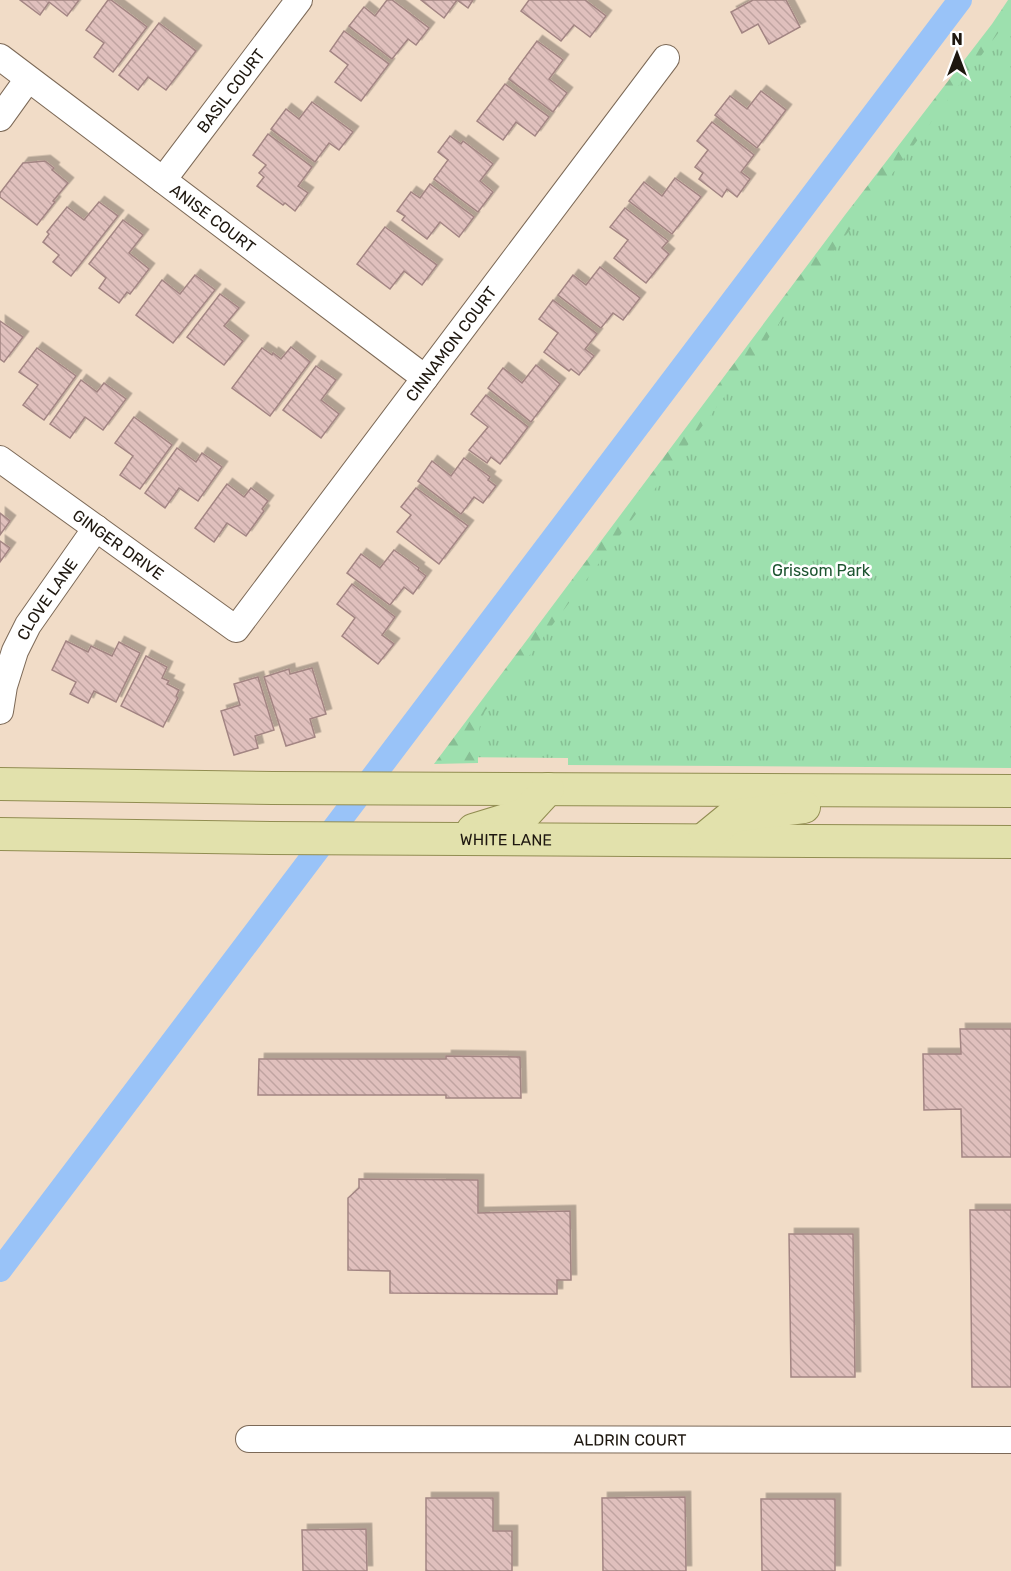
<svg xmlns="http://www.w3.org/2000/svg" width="1011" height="1571" viewBox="0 0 1011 1571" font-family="Rubik,sans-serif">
  <defs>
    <pattern id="grass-tufts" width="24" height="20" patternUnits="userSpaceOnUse" patternTransform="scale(1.5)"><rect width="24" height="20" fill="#9de0ae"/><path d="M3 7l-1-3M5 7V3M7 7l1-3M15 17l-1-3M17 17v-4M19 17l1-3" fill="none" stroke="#87bf94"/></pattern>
    <pattern id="forest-firs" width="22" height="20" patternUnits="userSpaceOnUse" patternTransform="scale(1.5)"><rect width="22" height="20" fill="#9de0ae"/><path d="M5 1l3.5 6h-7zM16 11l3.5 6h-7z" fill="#87bf94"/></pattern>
    <pattern id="building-back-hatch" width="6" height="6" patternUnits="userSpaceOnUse" patternTransform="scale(1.5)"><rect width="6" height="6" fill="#e0c0bd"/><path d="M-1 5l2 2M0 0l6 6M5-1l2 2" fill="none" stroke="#c0a4a1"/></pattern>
    <filter id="shadow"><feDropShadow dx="5.5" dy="-5.5" stdDeviation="0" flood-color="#0004"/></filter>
  </defs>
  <rect width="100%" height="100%" fill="#f1dcc7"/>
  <polygon fill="url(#grass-tufts)" points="1011,4 1011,768 568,765 568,758 442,757"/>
  <path fill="url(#forest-firs)" d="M1008,0H1011V16L526,660L485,711C477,727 478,745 478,763L434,764L845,215L992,24Z"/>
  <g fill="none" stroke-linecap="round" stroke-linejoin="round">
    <polyline stroke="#99c3f8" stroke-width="24" points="0,1270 960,0"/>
  </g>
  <g fill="url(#building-back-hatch)" stroke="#a38583" stroke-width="1.5" filter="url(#shadow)">
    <polygon points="20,0 79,0 67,16 49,2 40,15"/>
    <polygon points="108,0 111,0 147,27 113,72 94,57 104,43 86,30"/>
    <polygon points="387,0 392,0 429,28 416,45 408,39 392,59 349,26 364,7 375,16"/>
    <polygon points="421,0 473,0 468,8 457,0 444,18"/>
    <polygon points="529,0 585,0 606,16 590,37 574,25 561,41 521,11"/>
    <polygon points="753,0 786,0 800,27 769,44 758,24 742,33 731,12"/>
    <polygon points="159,23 196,51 166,90 148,77 138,90 119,75"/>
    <polygon points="344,31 389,64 361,101 335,82 348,65 330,51"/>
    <polygon points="537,41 563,60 549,79 567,93 553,112 509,79"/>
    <polygon points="505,84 549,117 535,136 516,122 503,140 477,121"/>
    <polygon points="761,91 786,110 757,148 715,115 730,96 747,109"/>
    <polygon points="312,102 353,132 339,150 329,143 315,162 271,129 286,109 299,119"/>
    <polygon points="712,122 754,155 741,172 750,179 737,197 727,189 722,197 699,179 703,173 695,167 708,150 697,141"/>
    <polygon points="268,134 312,167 298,186 308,193 295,211 285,203 283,205 257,186 264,177 259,173 266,165 253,155"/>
    <polygon points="450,136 461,144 463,141 493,164 480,181 493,192 478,212 434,179 448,160 438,152"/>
    <polygon points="45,161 54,168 52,170 68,183 53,201 55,202 37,225 0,197 0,193 23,163"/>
    <polygon points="675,178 701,197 672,234 629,201 644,182 662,196"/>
    <polygon points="430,184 474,217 459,237 440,222 427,239 402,220 405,216 397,211 411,192 420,198"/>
    <polygon points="99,202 118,216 71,276 53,262 59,255 43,242 49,234 47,232 67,207 84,220"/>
    <polygon points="625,208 668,241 662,248 669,254 646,283 614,258 628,240 610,227"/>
    <polygon points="123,220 143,235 129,253 149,269 130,294 127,292 119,303 99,288 106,278 89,264"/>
    <polygon points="385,227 437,265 422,285 404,271 390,289 357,264"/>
    <polygon points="600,267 640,298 623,320 613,313 601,328 558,295 573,275 586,285"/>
    <polygon points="195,275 215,290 173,343 136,315 162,280 180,294"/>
    <polygon points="220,294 239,308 224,326 243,341 224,365 187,337"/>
    <polygon points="553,300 597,334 585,349 594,356 579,375 571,369 569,371 544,352 558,333 539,319"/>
    <polygon points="0,321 23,337 4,362 0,359"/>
    <polygon points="291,347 310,362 270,416 232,388 262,348 272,355 273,353 281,359"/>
    <polygon points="37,348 76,376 44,420 23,405 38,385 19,372"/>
    <polygon points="536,365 560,384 531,422 488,388 503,368 522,383"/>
    <polygon points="316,366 336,380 321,400 339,414 321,438 283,410"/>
    <polygon points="81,380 97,392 104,383 126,399 103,430 85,417 70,438 50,424"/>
    <polygon points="486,395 528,427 500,464 491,457 487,463 469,450 488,427 471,414"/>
    <polygon points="134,417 172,445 140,489 120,475 133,456 115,443"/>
    <polygon points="177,448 196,462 202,453 222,467 198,501 179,488 165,508 145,493"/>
    <polygon points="464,458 490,477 488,480 496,486 483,503 474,497 461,514 418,481 432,461 451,476"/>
    <polygon points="227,484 244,497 251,488 268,501 262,509 264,511 246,536 227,523 214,542 195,528"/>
    <polygon points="416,488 468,526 439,564 397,532 411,515 401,507"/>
    <polygon points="0,513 10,521 0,535"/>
    <polygon points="0,541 10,548 0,562"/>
    <polygon points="394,550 419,568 418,570 426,576 413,594 404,587 390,605 347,573 361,554 380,568"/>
    <polygon points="352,584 395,617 382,635 394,644 378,664 342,636 355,618 337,604"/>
    <polygon points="66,641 88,652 91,646 112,656 119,642 140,653 116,702 94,691 88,703 70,694 76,682 52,670"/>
    <polygon points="146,656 167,667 162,678 169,681 167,684 179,690 176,696 178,698 163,727 121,706"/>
    <polygon points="312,668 326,714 310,719 315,737 286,746 264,677 289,669 290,674"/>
    <polygon points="258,677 274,730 255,736 258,748 234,755 221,711 240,705 234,684"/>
    <polygon points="960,1029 1011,1029 1011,1157 962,1157 961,1109 924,1110 923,1054 961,1054"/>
    <polygon points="446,1056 520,1057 521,1098 446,1098 446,1095 258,1095 259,1059 446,1059"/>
    <polygon points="359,1179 478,1180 478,1213 570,1211 571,1280 557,1280 557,1294 390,1293 390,1271 348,1270 348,1198 359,1188"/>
    <polygon points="970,1210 1011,1210 1011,1387 972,1387"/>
    <polygon points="789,1234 853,1234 855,1377 791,1377"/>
    <polygon points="685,1497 686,1571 603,1571 602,1498"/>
    <polygon points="426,1498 493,1498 493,1531 512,1531 512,1571 426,1571"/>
    <polygon points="761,1499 835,1499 835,1571 762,1571"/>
    <polygon points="366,1529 367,1571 303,1571 302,1530"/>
  </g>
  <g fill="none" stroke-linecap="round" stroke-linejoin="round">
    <defs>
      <g id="minor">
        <path id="s1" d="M0,57L425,378"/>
        <polyline points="0,118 28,79"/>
        <path id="s2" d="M163,180L299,0"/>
        <path id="s3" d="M0,459L236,629L666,58"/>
        <path id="s4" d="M0,711L4,686L15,651L28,625L96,528"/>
        <path id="s5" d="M249,1439L1011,1440"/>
      </g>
      <g id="major">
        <polyline points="0,784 273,788 1011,791"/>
        <polyline points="473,830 525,814 548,789"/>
        <path id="s6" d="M0,834L271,838L1011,842"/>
        <polyline points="704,839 732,816 804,807"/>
      </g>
    </defs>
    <use href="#minor" stroke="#7c6957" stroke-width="28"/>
    <use href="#major" stroke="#918d51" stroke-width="34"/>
    <use href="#minor" stroke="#fff" stroke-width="26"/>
    <use href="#major" stroke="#e2e1ac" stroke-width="32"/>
  </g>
  <g text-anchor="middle" stroke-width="5" stroke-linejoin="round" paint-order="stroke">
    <g font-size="16" fill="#1e170f" stroke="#fff">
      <text dy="6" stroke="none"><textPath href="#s2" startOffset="112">BASIL COURT</textPath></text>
      <text dy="6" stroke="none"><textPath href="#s1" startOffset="267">ANISE COURT</textPath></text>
      <text dy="6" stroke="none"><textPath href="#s3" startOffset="648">CINNAMON COURT</textPath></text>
      <text dy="6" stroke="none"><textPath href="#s3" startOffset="146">GINGER DRIVE</textPath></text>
      <text dy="6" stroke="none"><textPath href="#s4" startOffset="123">CLOVE LANE</textPath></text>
      <text dy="6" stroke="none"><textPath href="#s6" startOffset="506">WHITE LANE</textPath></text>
      <text dy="6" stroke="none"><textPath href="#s5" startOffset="381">ALDRIN COURT</textPath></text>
    </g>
    <g font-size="16" fill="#1e5531" stroke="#fff">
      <text x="821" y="576">Grissom Park</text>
    </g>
  </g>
  <g transform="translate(957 54)" stroke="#ffffff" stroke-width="4.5" paint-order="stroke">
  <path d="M0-4.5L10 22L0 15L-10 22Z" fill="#1e170f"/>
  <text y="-9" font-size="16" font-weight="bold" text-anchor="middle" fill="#1e170f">N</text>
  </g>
</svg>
